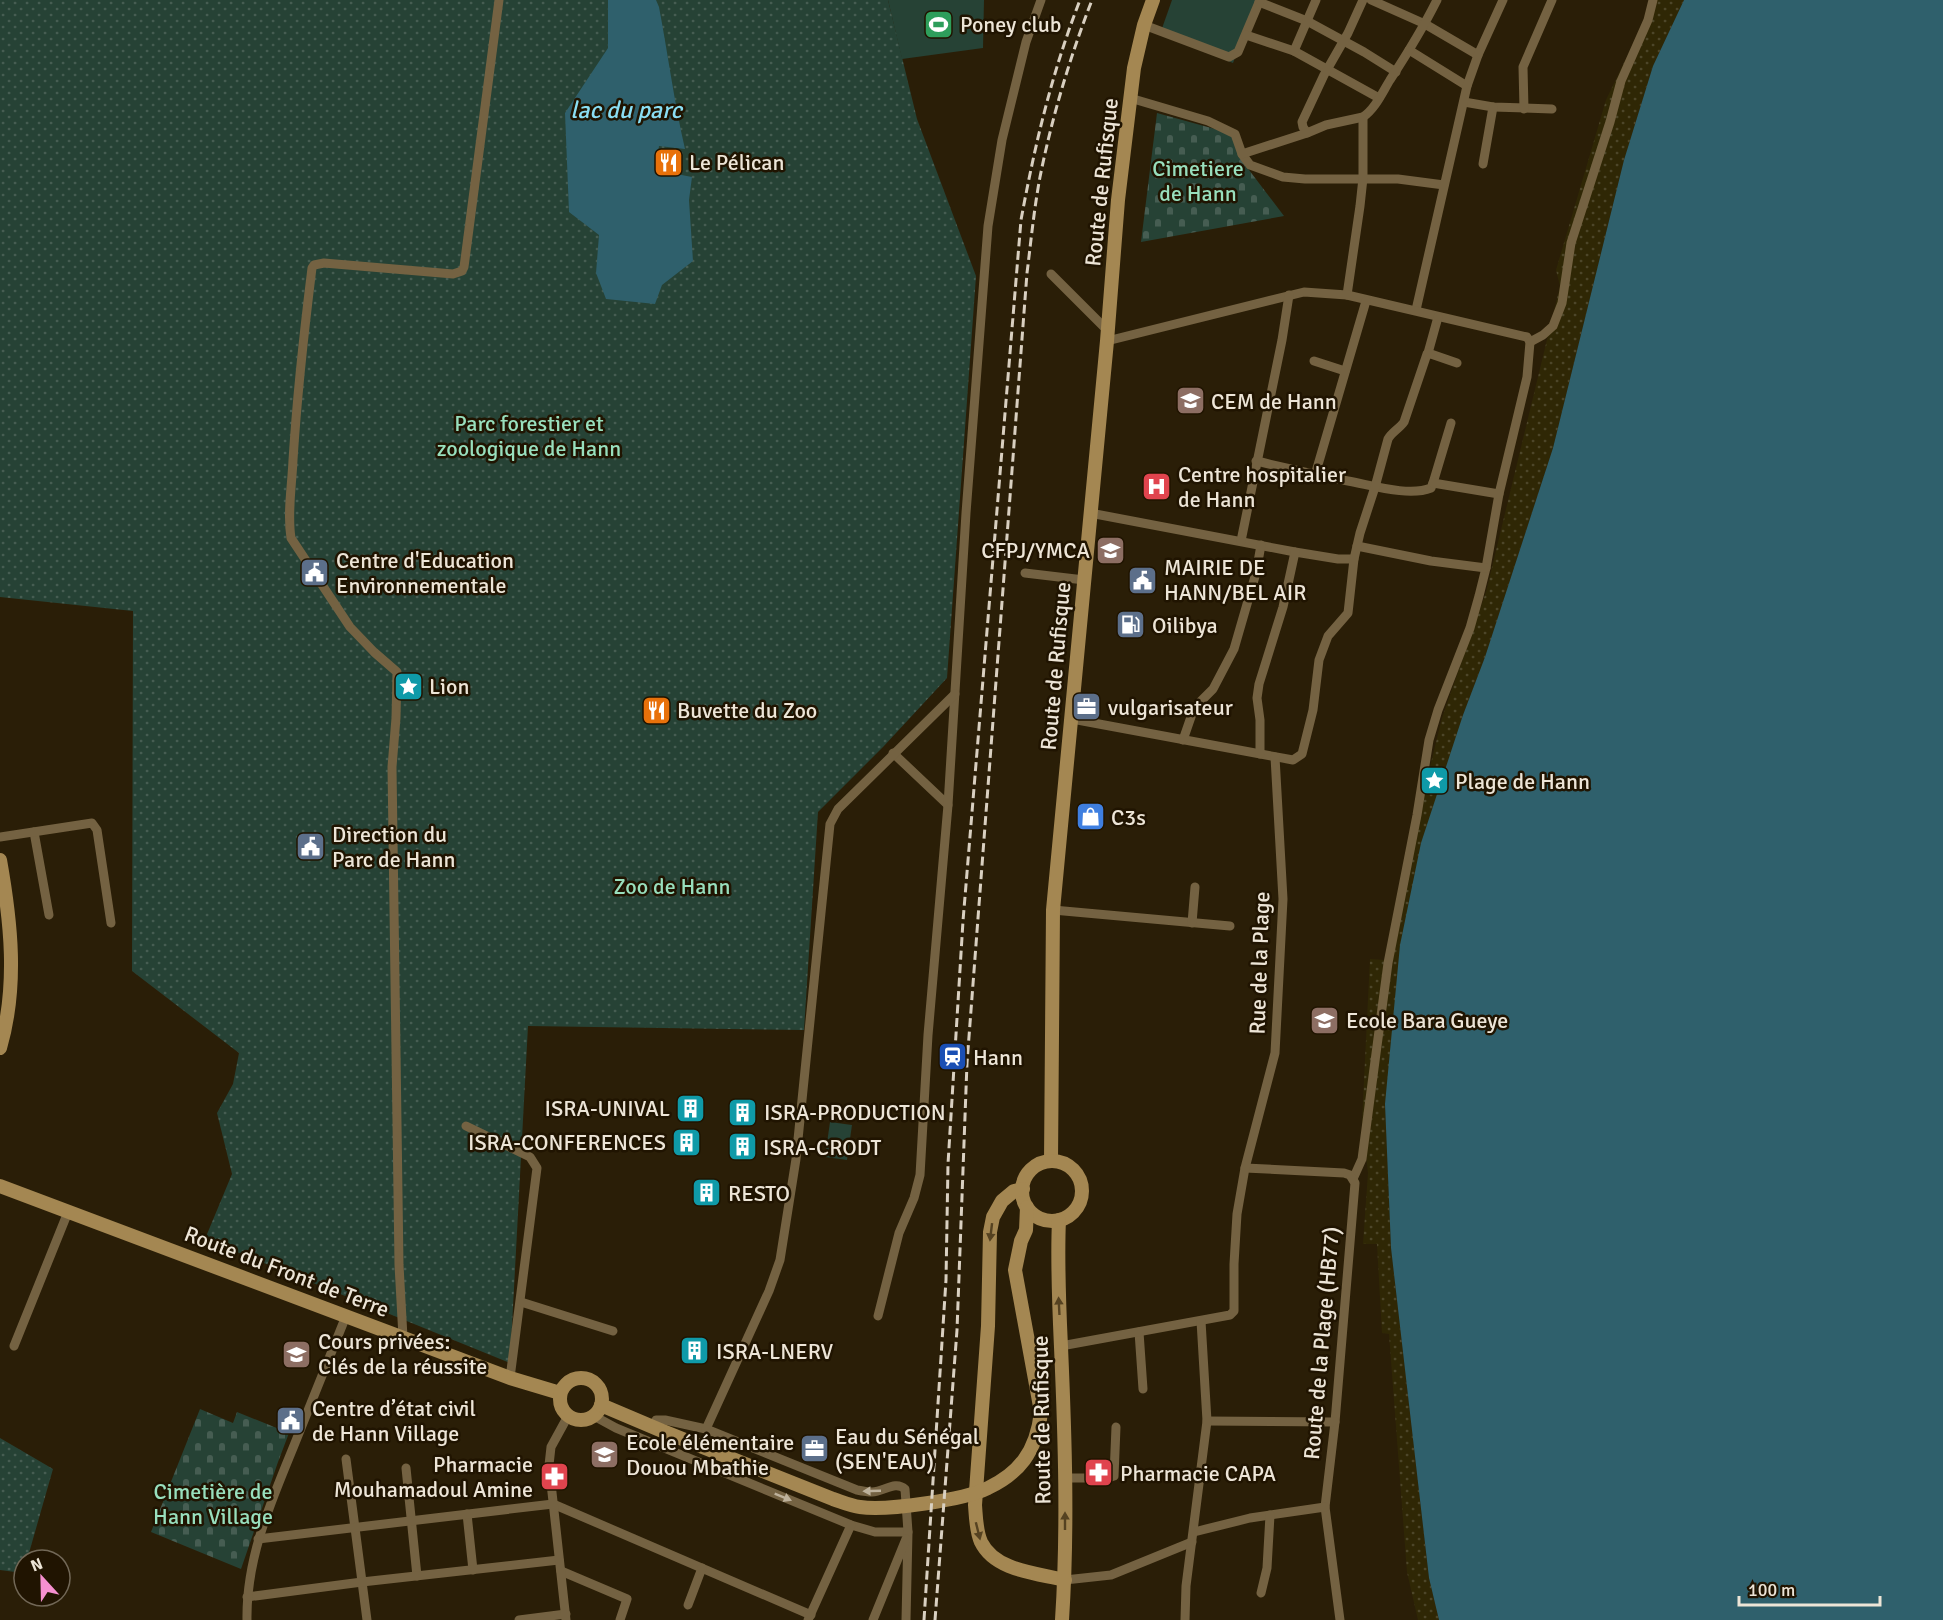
<svg xmlns="http://www.w3.org/2000/svg" width="1943" height="1620" viewBox="0 0 1943 1620" font-family="Signika,sans-serif">
  <defs>
    <pattern id="sand-dots" width="8" height="8" patternUnits="userSpaceOnUse" patternTransform="scale(1.5)"><rect width="8" height="8" fill="#2f2705"/><path d="M2 2h.1M6 6h.1" fill="none" stroke="#4d4629" stroke-width="1.8" stroke-linecap="round"/></pattern>
    <pattern id="cemetery-stones" width="16" height="16" patternUnits="userSpaceOnUse" patternTransform="scale(1.5)"><rect width="16" height="16" fill="#264235"/><path d="M2 7V4a2 2 0 0 1 4 0v3zM10 15v-3a2 2 0 0 1 4 0v3z" fill="#465d52"/></pattern>
    <pattern id="park-dots" width="8" height="8" patternUnits="userSpaceOnUse" patternTransform="scale(1.5)"><rect width="8" height="8" fill="#264235"/><path d="M2 2h.1M6 6h.1" fill="none" stroke="#465d52" stroke-width="1.8" stroke-linecap="round"/></pattern>
  </defs>
  <rect width="100%" height="100%" fill="#2a1e07"/>
  <g fill="#264235">
    <polygon points="888,0 984,0 983,48 902,59"/>
    <polygon points="1172,0 1257,0 1233,63 1160,34"/>
    <polygon points="830,1122 852,1125 847,1160 825,1157"/>
  </g>
  <polygon fill="url(#sand-dots)" points="1654,0 1684,0 1653,66 1624,160 1553,448 1485,657 1463,715 1385,1104 1391,1248 1429,1578 1439,1620 1418,1620 1407,1572 1389,1334 1382,1333 1377,1244 1363,1244 1368,1173 1362,1121 1370,959 1385,960 1395,910 1442,718 1486,592 1560,286 1556,270 1606,100"/>
  <g fill="url(#cemetery-stones)">
    <polygon points="1157,113 1233,134 1246,166 1284,216 1141,242"/>
    <polygon points="200,1409 233,1423 237,1412 289,1433 278,1462 241,1569 151,1532"/>
  </g>
  <g fill="url(#park-dots)">
    <polygon points="0,0 888,0 917,119 976,276 947,678 883,747 818,812 804,1030 528,1026 510,1363 205,1239 232,1174 217,1113 233,1084 239,1053 132,971 133,611 0,597"/>
    <polygon points="0,1438 53,1469 27,1560 24,1560 23,1573 0,1570"/>
  </g>
  <g fill="#2f606c">
    <path d="M608,0H656L659,7C668,54 674,102 685,149L659,146L656,170L692,177L689,200L693,261L662,285L655,304L606,299L596,273L599,235L569,212L565,113L608,48Z"/>
    <polygon points="1684,0 1943,0 1943,1620 1439,1620 1429,1578 1391,1248 1385,1104 1400,945 1421,843 1463,715 1485,657 1553,448 1624,160 1653,66"/>
  </g>
  <g fill="none" stroke-linecap="round" stroke-linejoin="round">
    <g stroke="#746242" stroke-width="9">
      <polyline points="1371,0 1425,24 1478,55"/>
      <polyline points="1259,2 1307,21 1364,52 1396,72"/>
      <polyline points="1144,25 1229,57 1238,52 1260,0"/>
      <polyline points="1246,35 1294,51 1379,98"/>
      <polyline points="1409,50 1467,86"/>
      <polyline points="1294,51 1316,0"/>
      <polyline points="1130,98 1208,121 1235,134 1242,154 1250,165 1283,177 1305,179 1398,179 1444,185"/>
      <polyline points="1464,102 1493,107 1552,109"/>
      <polyline points="1524,109 1523,67 1552,0"/>
      <polyline points="1307,133 1303,127 1302,122 1324,75 1348,33 1363,0"/>
      <path d="M1242,154L1307,133L1326,125L1363,117C1375,109 1382,93 1390,80C1407,54 1423,28 1437,0"/>
      <polyline points="1483,164 1493,107"/>
      <polyline points="1051,274 1108,331"/>
      <polyline points="1347,295 1360,206 1363,178 1363,117"/>
      <polyline points="1416,310 1467,86 1478,55 1503,0"/>
      <polyline points="1107,341 1304,292 1347,295 1527,337 1530,342 1527,377 1499,494 1486,568 1479,596 1470,628 1438,710 1429,740 1417,815 1388,963 1362,1159 1353,1179"/>
      <polyline points="1530,342 1543,335 1553,326 1562,303 1571,243 1610,122 1621,81 1648,20 1653,0"/>
      <polyline points="1428,353 1438,317"/>
      <polyline points="1314,361 1345,371"/>
      <path d="M1256,461C1287,468 1317,475 1348,481C1371,485 1409,497 1431,488L1433,483L1451,423"/>
      <polyline points="1315,475 1366,301"/>
      <polyline points="1433,483 1499,494"/>
      <polyline points="1090,513 1295,552 1338,559 1354,559"/>
      <polyline points="1241,541 1282,340 1289,295"/>
      <polyline points="1357,546 1431,561 1486,568"/>
      <polyline points="1025,573 1084,580"/>
      <path d="M1072,719L1293,760L1302,754L1313,710L1319,660L1328,636L1348,613L1354,559L1360,533L1375,487L1388,439C1392,432 1399,429 1404,422L1427,354L1428,353L1457,363"/>
      <polyline points="1183,740 1192,714 1197,705 1213,689 1234,649 1256,573 1261,545"/>
      <polyline points="893,753 948,805"/>
      <polyline points="1260,754 1260,720 1257,698 1259,684 1283,607 1295,552"/>
      <polyline points="34,832 49,915"/>
      <polyline points="0,837 92,823 97,830 111,923"/>
      <polyline points="1053,910 1230,926"/>
      <polyline points="1192,923 1195,887"/>
      <polyline points="466,1126 530,1157 537,1168 510,1378"/>
      <polyline points="1245,1168 1344,1173 1350,1175 1355,1183 1335,1422 1325,1507 1340,1620"/>
      <polyline points="521,1302 613,1331"/>
      <polyline points="878,1316 899,1233 914,1198 920,1175 928,1035 948,805 966,513 988,226 1002,140 1026,42 1041,0"/>
      <polyline points="1139,1332 1143,1389"/>
      <path d="M403,1337L399,1265L392,767L396,718L397,672L374,652L350,627L291,538C287,513 292,485 293,460C297,396 304,332 312,268L314,265L324,263L453,274L462,271L464,267L499,0"/>
      <polyline points="14,1346 68,1212"/>
      <polyline points="1061,1346 1230,1315 1234,1311 1234,1264 1237,1214 1245,1168 1275,1053 1283,899 1275,757"/>
      <polyline points="594,1416 616,1428 851,1525 875,1532 908,1532"/>
      <polyline points="1207,1421 1335,1422"/>
      <path d="M652,1427L656,1420H665L706,1429L857,1490C862,1491 867,1492 872,1492C884,1492 895,1480 905,1489L908,1532L906,1620"/>
      <polyline points="706,1429 769,1291 780,1260 796,1159 830,824 838,809 955,694"/>
      <polyline points="346,1459 367,1620"/>
      <polyline points="406,1468 417,1576"/>
      <polyline points="1065,1478 1108,1478 1114,1476 1116,1427"/>
      <polyline points="467,1514 473,1570"/>
      <polyline points="1194,1532 1250,1518 1325,1507"/>
      <polyline points="258,1539 553,1504 811,1615"/>
      <polyline points="561,1571 627,1599 620,1620"/>
      <polyline points="1065,1580 1111,1575 1192,1542"/>
      <polyline points="1261,1593 1267,1568 1270,1515"/>
      <polyline points="247,1597 362,1582 559,1560"/>
      <polyline points="688,1605 702,1568"/>
      <path d="M247,1620C246,1559 270,1504 293,1448C311,1404 328,1360 346,1316"/>
      <polyline points="519,1620 566,1614"/>
      <polyline points="566,1620 549,1465 551,1447 568,1416"/>
      <polyline points="808,1620 851,1525"/>
      <polyline points="873,1620 906,1539"/>
      <polyline points="1185,1620 1186,1586 1207,1421 1201,1321"/>
    </g>
    <g stroke="#a48752" stroke-width="14">
      <path d="M0,860C11,922 18,986 0,1048"/>
      <polyline points="1051,1161 1053,910 1107,341 1118,200 1134,68 1144,25 1153,0"/>
      <circle cx="1052" cy="1191" r="30"/>
      <polyline points="0,1186 510,1378 560,1393"/>
      <path d="M1023,1189L1014,1191L1002,1201L993,1217L990,1232L988,1326L975,1505C976,1517 976,1531 981,1542C995,1571 1037,1573 1065,1580"/>
      <path d="M1059,1220C1057,1263 1059,1304 1061,1347C1065,1438 1068,1529 1062,1620"/>
      <circle cx="581" cy="1399" r="21"/>
      <path d="M601,1405L660,1430L833,1499C842,1502 851,1506 860,1507C886,1511 964,1500 988,1488C1001,1482 1015,1472 1024,1460C1035,1445 1039,1430 1041,1412L1015,1270L1021,1241L1026,1230L1027,1207"/>
    </g>
    <g stroke="#d9d0c1" stroke-width="3" stroke-dasharray="9 4.5" stroke-linecap="butt">
      <path d="M924,1620L946,1280L948,1164L963,921L1021,220C1035,144 1052,72 1080,0"/>
      <path d="M935,1620L957,1330L967,1063L1027,273C1031,241 1034,209 1040,177C1052,117 1070,57 1092,0"/>
    </g>
  </g>
  <defs><path id="oneway-solid" d="M-6-.8H1V-3.2L6.5 0L1 3.2V.8H-6Z" transform="scale(1.5)"/></defs>
  <g fill="#554221">
    <use href="#oneway-solid" transform="translate(991 1232) rotate(97)"/>
    <use href="#oneway-solid" transform="translate(1059 1306) rotate(-93)"/>
    <use href="#oneway-solid" transform="translate(1065 1521) rotate(-90)"/>
    <use href="#oneway-solid" transform="translate(978 1531) rotate(76)"/>
  </g>
  <g fill="#bdb19b">
    <use href="#oneway-solid" transform="translate(872 1491) rotate(178)"/>
    <use href="#oneway-solid" transform="translate(783 1497) rotate(22)"/>
  </g>
  <defs>
    <symbol id="stadium-square" viewBox="-11 -11 22 22"><rect x="-9" y="-9" width="18" height="18" rx="4" fill="#2e9e5b" stroke="#201401"/><path d="M0-5a6.5 5 0 1 0 0 10a6.5 5 0 1 0 0-10ZM-3.5-1.8h7v3.6h-7Z" fill="#fff"/></symbol>
    <symbol id="restaurant-square" viewBox="-11 -11 22 22"><rect x="-9" y="-9" width="18" height="18" rx="4" fill="#e8710a" stroke="#201401"/><path d="M-5-6h1v4h1v-4h1v4h1v-4h1v5L-1.5 .5V6h-2V.5L-5-1ZM5-6V6H3V1.5H1.5Q1.5-4 5-6Z" fill="#fff"/></symbol>
    <symbol id="school-square" viewBox="-11 -11 22 22"><rect x="-9" y="-9" width="18" height="18" rx="4" fill="#8d6e63" stroke="#201401"/><path d="M0-5L7-2L0 1L-7-2ZM-4 1L0 2.5L4 1V4Q0 6-4 4Z" fill="#fff"/></symbol>
    <symbol id="hospital-square" viewBox="-11 -11 22 22"><rect x="-9" y="-9" width="18" height="18" rx="4" fill="#e0444e" stroke="#201401"/><path d="M-5-5h3v3.5h4V-5h3V5h-3V1.5h-4V5h-3Z" fill="#fff"/></symbol>
    <symbol id="civic-square" viewBox="-11 -11 22 22"><rect x="-9" y="-9" width="18" height="18" rx="4" fill="#5c6f8a" stroke="#201401"/><path d="M-.6-6.5H3V-4.5H.6V-3L4-1V1h2V6H-6V1h2V-1L-.6-3ZM-1.2 2.5V6h2.4V2.5Z" fill="#fff"/></symbol>
    <symbol id="fuel-square" viewBox="-11 -11 22 22"><rect x="-9" y="-9" width="18" height="18" rx="4" fill="#5c6f8a" stroke="#201401"/><path d="M-5.5-6h7V0h2V4h1.3V-2.5L3-4.5l.8-.8L6-3V5H2.5V1h-1V6h-7ZM-4.2-4.7v3.2H.2V-4.7Z" fill="#fff"/></symbol>
    <symbol id="sight-square" viewBox="-11 -11 22 22"><rect x="-9" y="-9" width="18" height="18" rx="4" fill="#0f9aa8" stroke="#201401"/><path d="M0-6L1.8-2.2L6-1.7L2.9 1.2L3.7 5.4L0 3.3L-3.7 5.4L-2.9 1.2L-6-1.7L-1.8-2.2Z" fill="#fff"/></symbol>
    <symbol id="office-square" viewBox="-11 -11 22 22"><rect x="-9" y="-9" width="18" height="18" rx="4" fill="#5c6f8a" stroke="#201401"/><path d="M-6-3h4V-5.5h4V-3h4V5H-6ZM-1-4.5V-3h2v-1.5ZM-6 0V1H6V0Z" fill="#fff"/></symbol>
    <symbol id="shop-square" viewBox="-11 -11 22 22"><rect x="-9" y="-9" width="18" height="18" rx="4" fill="#3f7fe0" stroke="#201401"/><path d="M-5-2.5h2.3a2.7 3.5 0 0 1 5.4 0H5L5.5 6h-11ZM-1.5-2.5h3a1.5 2.3 0 0 0-3 0Z" fill="#fff"/></symbol>
    <symbol id="station-square" viewBox="-11 -11 22 22"><rect x="-9" y="-9" width="18" height="18" rx="4" fill="#1a4fb4" stroke="#201401"/><path d="M-3-6H3Q5-6 5-4V2Q5 4 3 4L4.5 6H3L1.5 4h-3L-3 6H-4.5L-3 4Q-5 4-5 2V-4Q-5-6-3-6ZM-3.5-4v3h7v-3ZM-3.5 1v1.5H-2V1ZM2 1v1.5H3.5V1Z" fill="#fff"/></symbol>
    <symbol id="building-square" viewBox="-11 -11 22 22"><rect x="-9" y="-9" width="18" height="18" rx="4" fill="#0f9aa8" stroke="#201401"/><path d="M-4-6H4V6H1V3H-1V6H-4ZM-2.5-4.3h1.7v1.8h-1.7ZM.8-4.3h1.7v1.8H.8ZM-2.5-1h1.7V.8h-1.7ZM.8-1h1.7V.8H.8Z" fill="#fff"/></symbol>
    <symbol id="pharmacy-square" viewBox="-11 -11 22 22"><rect x="-9" y="-9" width="18" height="18" rx="4" fill="#e0444e" stroke="#201401"/><path d="M-2-6h4v4h4v4h-4v4h-4v-4h-4v-4h4Z" fill="#fff"/></symbol>
  </defs>
  <g fill-rule="evenodd">
    <use href="#stadium-square" x="922" y="8" width="33" height="33"/>
    <use href="#restaurant-square" x="652" y="146" width="33" height="33"/>
    <use href="#school-square" x="1174" y="384" width="33" height="33"/>
    <use href="#hospital-square" x="1140" y="470" width="33" height="33"/>
    <use href="#school-square" x="1094" y="534" width="33" height="33"/>
    <use href="#civic-square" x="298" y="556" width="33" height="33"/>
    <use href="#civic-square" x="1126" y="564" width="33" height="33"/>
    <use href="#fuel-square" x="1114" y="608" width="33" height="33"/>
    <use href="#sight-square" x="392" y="670" width="33" height="33"/>
    <use href="#office-square" x="1070" y="690" width="33" height="33"/>
    <use href="#restaurant-square" x="640" y="694" width="33" height="33"/>
    <use href="#sight-square" x="1418" y="764" width="33" height="33"/>
    <use href="#shop-square" x="1074" y="800" width="33" height="33"/>
    <use href="#civic-square" x="294" y="830" width="33" height="33"/>
    <use href="#school-square" x="1308" y="1004" width="33" height="33"/>
    <use href="#station-square" x="936" y="1040" width="33" height="33"/>
    <use href="#building-square" x="674" y="1092" width="33" height="33"/>
    <use href="#building-square" x="726" y="1096" width="33" height="33"/>
    <use href="#building-square" x="670" y="1126" width="33" height="33"/>
    <use href="#building-square" x="726" y="1130" width="33" height="33"/>
    <use href="#building-square" x="690" y="1176" width="33" height="33"/>
    <use href="#building-square" x="678" y="1334" width="33" height="33"/>
    <use href="#school-square" x="280" y="1338" width="33" height="33"/>
    <use href="#civic-square" x="274" y="1404" width="33" height="33"/>
    <use href="#office-square" x="798" y="1432" width="33" height="33"/>
    <use href="#school-square" x="588" y="1438" width="33" height="33"/>
    <use href="#pharmacy-square" x="1082" y="1456" width="33" height="33"/>
    <use href="#pharmacy-square" x="538" y="1460" width="33" height="33"/>
  </g>
  <g text-anchor="middle" stroke-width="5" stroke-linejoin="round" paint-order="stroke">
    <g font-size="22" fill="#ede5d7" stroke="#201401" text-anchor="start">
      <text x="960" y="32">Poney club</text>
      <text x="689" y="170">Le Pélican</text>
      <text x="1211" y="409">CEM de Hann</text>
      <text x="1178" y="482">Centre hospitalier<tspan x="1178" dy="25">de Hann</tspan></text>
      <text x="1090" y="558" text-anchor="end">CFPJ/YMCA</text>
      <text x="336" y="568">Centre d'Education<tspan x="336" dy="25">Environnementale</tspan></text>
      <text x="1164" y="575">MAIRIE DE<tspan x="1164" dy="25">HANN/BEL AIR</tspan></text>
      <text x="1152" y="633">Oilibya</text>
      <text x="429" y="694">Lion</text>
      <text x="1108" y="715">vulgarisateur</text>
      <text x="677" y="718">Buvette du Zoo</text>
      <text x="1455" y="789">Plage de Hann</text>
      <text x="1111" y="825">C3s</text>
      <text x="332" y="842">Direction du<tspan x="332" dy="25">Parc de Hann</tspan></text>
      <text x="1346" y="1028">Ecole Bara Gueye</text>
      <text x="973" y="1065">Hann</text>
      <text x="670" y="1116" text-anchor="end">ISRA-UNIVAL</text>
      <text x="764" y="1120">ISRA-PRODUCTION</text>
      <text x="666" y="1150" text-anchor="end">ISRA-CONFERENCES</text>
      <text x="763" y="1155">ISRA-CRODT</text>
      <text x="728" y="1201">RESTO</text>
      <text x="318" y="1349">Cours privées:<tspan x="318" dy="25">Clés de la réussite</tspan></text>
      <text x="716" y="1359">ISRA-LNERV</text>
      <text x="312" y="1416">Centre d’état civil<tspan x="312" dy="25">de Hann Village</tspan></text>
      <text x="835" y="1444">Eau du Sénégal<tspan x="835" dy="25">(SEN'EAU)</tspan></text>
      <text x="626" y="1450">Ecole élémentaire<tspan x="626" dy="25">Douou Mbathie</tspan></text>
      <text x="533" y="1472" text-anchor="end">Pharmacie<tspan x="533" dy="25">Mouhamadoul Amine</tspan></text>
      <text x="1120" y="1481">Pharmacie CAPA</text>
    </g>
    <g font-size="22" fill="#98dfbd" stroke="#201401">
      <text x="1198" y="176">Cimetiere<tspan x="1198" dy="25">de Hann</tspan></text>
      <text x="529" y="431">Parc forestier et<tspan x="529" dy="25">zoologique de Hann</tspan></text>
      <text x="672" y="894">Zoo de Hann</text>
      <text x="213" y="1499">Cimetière de<tspan x="213" dy="25">Hann Village</tspan></text>
    </g>
    <g font-size="22" fill="#ede5d7" stroke="#201401">
      <text transform="translate(1101 182) rotate(-84)" y="8">Route de Rufisque</text>
      <text transform="translate(1055 666) rotate(-85)" y="8">Route de Rufisque</text>
      <text transform="translate(1259 963) rotate(-88)" y="8">Rue de la Plage</text>
      <text transform="translate(287 1271) rotate(21)" y="8">Route du Front de Terre</text>
      <text transform="translate(1321 1343) rotate(-85)" y="8">Route de la Plage (HB77)</text>
      <text transform="translate(1041 1420) rotate(-91)" y="8">Route de Rufisque</text>
    </g>
    <g font-size="24" font-style="italic" fill="#8adef3" stroke="#201401">
      <text x="626" y="118">lac du parc</text>
    </g>
  </g>
  <g transform="translate(42 1578) rotate(338)"><circle r="28" fill="#201401" stroke="#726857" stroke-width="1.5"/>
  <path d="M0-4.5L10 22L0 15L-10 22Z" fill="#f690d0"/>
  <text y="-9" font-size="16" font-weight="bold" text-anchor="middle" fill="#ede5d7">N</text>
  </g>
  <path d="M1739 1596v9h141v-9" fill="none" stroke="#ede5d7" stroke-width="3"/>
  <text x="1748" y="1596" font-size="18" fill="#ede5d7" stroke="#201401" stroke-width="4.5" paint-order="stroke">100 m</text>
</svg>
